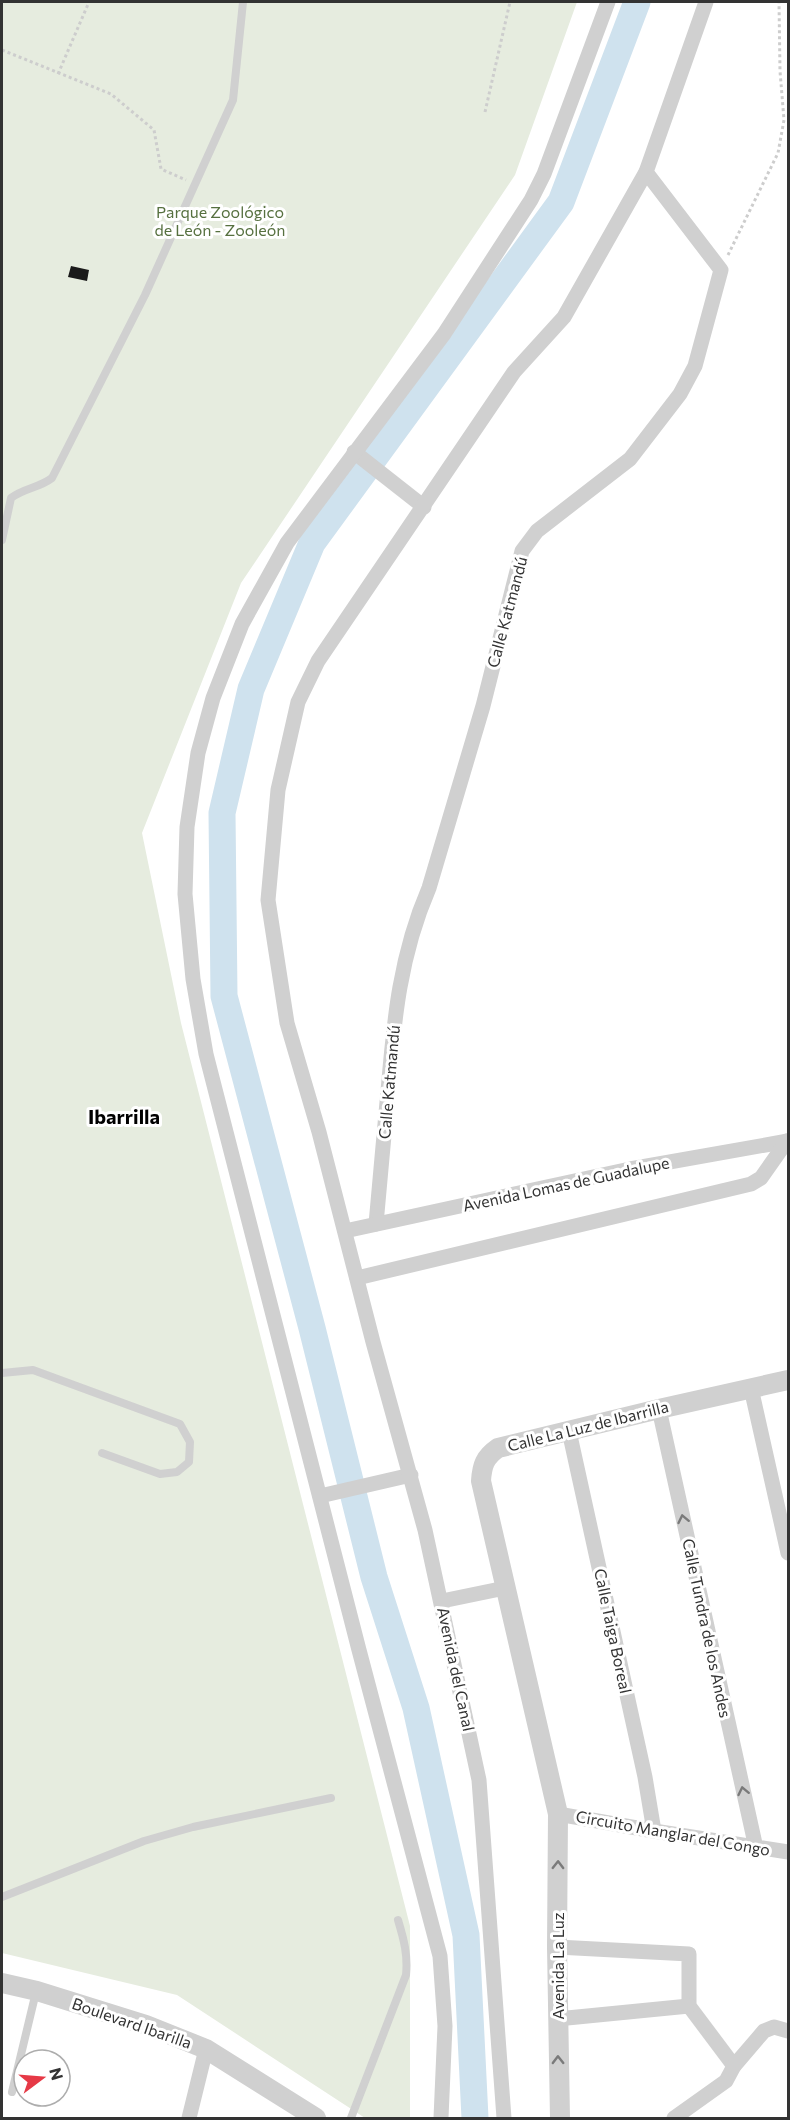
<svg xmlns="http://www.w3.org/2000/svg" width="790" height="2120" viewBox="0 0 790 2120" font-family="Commissioner,sans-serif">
  <rect width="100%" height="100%" fill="#fff"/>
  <polygon fill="#e6ecdf" points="2,2 577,2 515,175 241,583 142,833 181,1023 410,1926 410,2118 365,2118 177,1995 2,1953"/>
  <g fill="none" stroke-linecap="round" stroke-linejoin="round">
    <polyline stroke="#cfe2ee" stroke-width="27" points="475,2118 466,1935 416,1708 374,1577 312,1328 224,996 222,813 251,689 312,543 561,202 637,2"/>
  </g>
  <polygon fill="#1a1a1a" points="71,266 89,270 87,281 68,277"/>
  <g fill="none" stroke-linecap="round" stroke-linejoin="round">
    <g stroke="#cdcdcd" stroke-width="3" stroke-dasharray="3 3" stroke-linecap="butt">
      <polyline points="2,50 111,94 154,130 161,169 186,180"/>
      <polyline points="58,74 89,2"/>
      <polyline points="485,112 510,2"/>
      <polyline points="728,255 778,153 784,120 780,71 779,2"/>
    </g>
    <g stroke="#d0d0d0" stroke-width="8">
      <path d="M2,540L11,498C24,488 39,488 52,478L145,295L233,100L243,2"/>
      <polyline points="2,1373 33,1370 180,1424 190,1442 189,1462 177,1472 160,1474 102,1453"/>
      <polyline points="2,1897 144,1841 193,1827 331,1798"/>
      <polyline points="12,2092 36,1992"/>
      <path d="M351,2118L406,1975C408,1955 404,1940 398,1920"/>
    </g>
    <g stroke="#d0d0d0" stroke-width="15">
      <polyline points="354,452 424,507"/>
      <path d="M376,1224C380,1180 384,1135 388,1091C394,1019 400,955 429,888L483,706L522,551L537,531L630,459L680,394L695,366L721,270L646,172L706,2"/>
      <polyline points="345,1231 630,1169 788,1141"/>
      <polyline points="357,1278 751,1184 761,1178 787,1141"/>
      <polyline points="751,1388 788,1553"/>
      <polyline points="659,1409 756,1848"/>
      <polyline points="569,1431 645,1777 654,1831"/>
      <polyline points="320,1496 411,1475"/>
      <polyline points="442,1601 505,1588"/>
      <polyline points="558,1814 654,1831 788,1852"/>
      <polyline points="557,1947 689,1954 689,2006 734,2066"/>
      <polyline points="557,2019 689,2006"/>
      <polyline points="189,2118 206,2049"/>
      <polyline points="441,2118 445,2026 440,1956 359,1650 206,1054 193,979 185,894 187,827 198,753 213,698 242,624 287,543 444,334 531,200 544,174 608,2"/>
      <polyline points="504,2118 479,1780 425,1530 373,1342 319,1132 287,1023 268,900 278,790 298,702 318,661 514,372 564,317 646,172"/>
      <polyline points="674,2118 726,2081 734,2066 764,2031 774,2027 788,2031"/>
    </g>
    <g stroke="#d0d0d0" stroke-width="20">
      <polyline points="2,1983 37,1991 146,2025 206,2049 316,2118"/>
      <path d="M560,2118L557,1947L558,1814L481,1481C482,1465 485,1457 498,1448L659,1409L788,1380"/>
    </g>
  </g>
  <defs><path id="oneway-chevron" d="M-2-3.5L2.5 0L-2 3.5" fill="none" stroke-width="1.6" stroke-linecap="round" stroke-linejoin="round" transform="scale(1.5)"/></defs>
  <g stroke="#7a7a7a">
    <use href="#oneway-chevron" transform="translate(683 1519) rotate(-102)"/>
    <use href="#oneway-chevron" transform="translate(743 1791) rotate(-102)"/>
    <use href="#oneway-chevron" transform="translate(558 1865) rotate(-89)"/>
    <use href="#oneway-chevron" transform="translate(558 2060) rotate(-91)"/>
  </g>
  <g text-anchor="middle" stroke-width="6" stroke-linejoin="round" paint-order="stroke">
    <g font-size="16" fill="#56703f" stroke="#fff">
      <text x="220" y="218">Parque Zoológico<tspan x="220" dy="18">de León - Zooleón</tspan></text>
    </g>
    <g font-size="16" fill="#333" stroke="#fff">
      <text transform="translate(507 612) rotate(-75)" y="6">Calle Katmandú</text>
      <text transform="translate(389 1082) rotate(-85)" y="6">Calle Katmandú</text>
      <text transform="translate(566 1184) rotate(-12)" y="6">Avenida Lomas de Guadalupe</text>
      <text transform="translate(588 1426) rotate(-14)" y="6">Calle La Luz de Ibarrilla</text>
      <text transform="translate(707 1628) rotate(78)" y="6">Calle Tundra de los Andes</text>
      <text transform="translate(613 1631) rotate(78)" y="6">Calle Taiga Boreal</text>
      <text transform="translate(456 1669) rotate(78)" y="6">Avenida del Canal</text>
      <text transform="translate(673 1833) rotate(10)" y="6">Circuito Manglar del Congo</text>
      <text transform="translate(558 1966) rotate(-90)" y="6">Avenida La Luz</text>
      <text transform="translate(132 2023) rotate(19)" y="6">Boulevard Ibarilla</text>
    </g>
    <g font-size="20" font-weight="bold" fill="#000" stroke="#fff">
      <text x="124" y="1124">Ibarrilla</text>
    </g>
  </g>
  <rect width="790" height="2120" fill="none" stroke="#333333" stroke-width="6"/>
  <g transform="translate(42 2078) rotate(74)"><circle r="28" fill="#ffffff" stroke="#adadad" stroke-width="1.5"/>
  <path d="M0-4.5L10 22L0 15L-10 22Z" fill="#e63946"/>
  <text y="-9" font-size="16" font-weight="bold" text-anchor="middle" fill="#333333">N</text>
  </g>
</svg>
